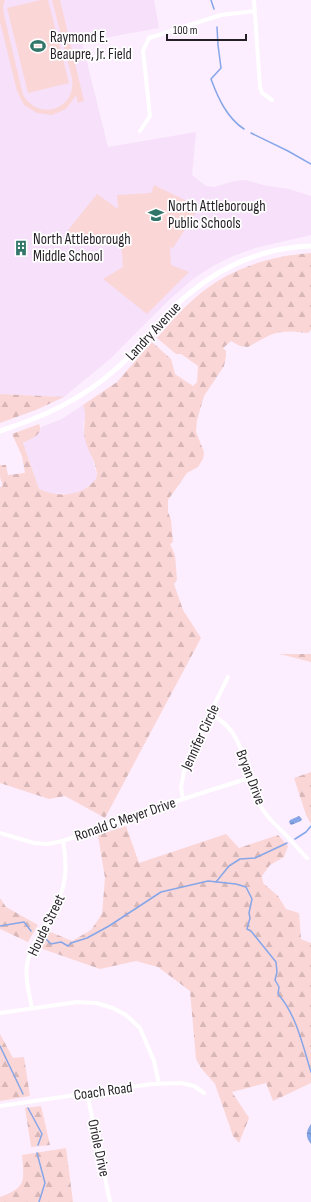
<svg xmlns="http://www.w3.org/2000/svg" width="311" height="1202" viewBox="0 0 311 1202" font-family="'Sofia Sans Condensed',sans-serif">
  <defs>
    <pattern id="forest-firs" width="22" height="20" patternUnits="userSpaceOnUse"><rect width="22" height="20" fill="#fbd6d7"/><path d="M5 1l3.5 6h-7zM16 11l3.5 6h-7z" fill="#d7b7b8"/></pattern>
    <pattern id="water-waves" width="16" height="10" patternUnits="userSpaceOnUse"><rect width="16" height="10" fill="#86a6e8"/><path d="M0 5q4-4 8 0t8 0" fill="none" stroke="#6d87bc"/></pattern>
  </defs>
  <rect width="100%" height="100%" fill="#fceefe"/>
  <g fill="#f6e0fa">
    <polygon points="0,0 154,0 159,28 82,42 108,147 196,132 192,175 206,186 215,187 234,181 246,180 263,185 289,189 311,196 311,235 255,248 233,256 213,266 193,279 170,299 110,359 64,397 0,394"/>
    <polygon points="83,405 86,413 83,427 97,475 95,481 82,491 72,494 45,493 39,489 23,443 31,439 40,430 41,427 62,419"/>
  </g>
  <g fill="url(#forest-firs)">
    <path d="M311,253V330L308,333C278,329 274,332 248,347L240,346L231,341L223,348L226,351V356L224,366L204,396L197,420L196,432L204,452L203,459L198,467L187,473L168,500V512L171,520L173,542L170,544L175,555L177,580L174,584L183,610L201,638L105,818L65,796L49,799L0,783V487L3,486L0,477V465H6L8,475L25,473L22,456L12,434L39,424C44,435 31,439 23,443L39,489C55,497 78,497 91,484C94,482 97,478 97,474C96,461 87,450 85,439C82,426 88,417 83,405L117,382L152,342L171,359L175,374L193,386L197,382L198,366L181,354H176L157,338C169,324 181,310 195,298C227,269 269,256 311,253Z"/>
    <polygon points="0,394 64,397 36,410 0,423"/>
    <polygon points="280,654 311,654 311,662"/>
    <polygon points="311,772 311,824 306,815 294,778"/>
    <polygon points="126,826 139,863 226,834 239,848 278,835 288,846 284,857 270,865 262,876 263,883 278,896 286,909 299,913 301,939 311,943 311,1083 273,1101 266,1083 232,1092 249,1118 239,1143 233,1136 215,1084 201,1068 196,1059 190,991 158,967 136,961 100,969 37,947 46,930 72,941 91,930 102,914 105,878 98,835"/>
    <polygon points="0,898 6,907 38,925 28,942 0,929"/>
    <polygon points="0,1034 13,1058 24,1057 30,1096 0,1101"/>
    <polygon points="41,1106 50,1145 31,1147 25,1108"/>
    <path d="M66,1148L73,1202H0V1197C27,1187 24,1181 22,1155Z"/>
  </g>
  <g fill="#fbd6d7">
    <path d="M0,0H5L3,6L4,15L23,95C39,122 77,109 72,78L52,0H60L84,101L78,103L76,95L72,101L66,109L52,115L37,113L24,105L17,91L0,22Z"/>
    <polygon points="41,0 48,0 69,83 28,93 7,8"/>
    <polygon points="154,185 193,204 196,212 173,248 170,247 171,265 189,272 147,314 103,279 123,267 121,240 101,246 78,242 65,234 97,194 118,209 117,195 151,193"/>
  </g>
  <g fill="url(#water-waves)">
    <polygon points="299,816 302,819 301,821 291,825 289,822 290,820"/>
    <path d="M311,1124V1144C305,1137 306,1131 311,1124Z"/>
  </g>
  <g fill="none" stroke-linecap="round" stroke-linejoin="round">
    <g stroke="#86a6e8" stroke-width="1.5">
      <polyline points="211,0 214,9"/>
      <path d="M217,27L218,45L221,68L211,79C218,98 227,118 244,129"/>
      <polyline points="251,133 288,151 311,164"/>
      <polyline points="295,839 306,832 311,826"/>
      <polyline points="216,882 229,866 240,859 255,858 287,843"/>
      <polyline points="0,926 24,922 31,931"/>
      <path d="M46,939L51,944L61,942L68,946L71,943L87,938L109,926L161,892L208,881L236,884L246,887L252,899L249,913L250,918L247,929L251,931L276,962L277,972L275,980L279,987L278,994C296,1014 303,1046 311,1072"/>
      <polyline points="0,1046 23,1094"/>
      <polyline points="28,1108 42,1134 38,1145"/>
      <polyline points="37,1153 45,1183 39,1202"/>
    </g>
    <g stroke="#fff" stroke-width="4">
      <polyline points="254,0 260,87 262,93 272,100"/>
      <polyline points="140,131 150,116 143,51 149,38 221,15 255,11"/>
      <path d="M210,715C246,728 244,774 259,803C265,816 276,825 286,835C293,843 300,851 307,858"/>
      <polyline points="183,799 181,787 186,762 228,677"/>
      <polyline points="0,833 34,843 48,844 63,841 183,799 249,778"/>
      <path d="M32,1008C29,992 23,973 29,957C32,946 38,936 44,927C63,895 70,879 63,841"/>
      <polyline points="0,1013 77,1002 96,1003 113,1008 126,1015 140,1028 154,1061 159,1084"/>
      <polyline points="87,1093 110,1202"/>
      <polyline points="0,1106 152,1084 181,1083 194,1086 204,1093"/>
    </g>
    <path stroke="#fff" stroke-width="5" d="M0,431C43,417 83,399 117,368C135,353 149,334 164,317C204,275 252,248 311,246"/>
  </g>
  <defs>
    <symbol id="stadium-bare" viewBox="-9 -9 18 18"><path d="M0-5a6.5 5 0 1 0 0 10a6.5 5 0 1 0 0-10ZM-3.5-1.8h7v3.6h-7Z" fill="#32766a" stroke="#fff" stroke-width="2.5" paint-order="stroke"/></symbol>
    <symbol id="school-bare" viewBox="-9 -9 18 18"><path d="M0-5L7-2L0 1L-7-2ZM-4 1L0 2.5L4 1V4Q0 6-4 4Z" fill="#32766a" stroke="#fff" stroke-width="2.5" paint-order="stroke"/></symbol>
    <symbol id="building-bare" viewBox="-9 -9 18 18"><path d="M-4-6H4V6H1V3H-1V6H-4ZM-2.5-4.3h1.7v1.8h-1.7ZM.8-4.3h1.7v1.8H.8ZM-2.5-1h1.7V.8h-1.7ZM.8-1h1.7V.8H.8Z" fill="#32766a" stroke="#fff" stroke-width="2.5" paint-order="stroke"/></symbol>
  </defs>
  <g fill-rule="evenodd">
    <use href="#stadium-bare" x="27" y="35" width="22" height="22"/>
    <use href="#school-bare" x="145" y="204" width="22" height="22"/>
    <use href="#building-bare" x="10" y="237" width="22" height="22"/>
  </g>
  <g text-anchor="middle" stroke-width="3.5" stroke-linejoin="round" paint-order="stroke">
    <g font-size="15" fill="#251f26" stroke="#fff" text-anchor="start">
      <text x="50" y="42">Raymond E.<tspan x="50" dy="17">Beaupre, Jr. Field</tspan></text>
      <text x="168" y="211">North Attleborough<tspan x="168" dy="17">Public Schools</tspan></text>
      <text x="33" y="244">North Attleborough<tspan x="33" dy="17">Middle School</tspan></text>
    </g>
    <g font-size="15" fill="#251f26" stroke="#fff">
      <text transform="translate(153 331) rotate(-47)" y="5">Landry Avenue</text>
      <text transform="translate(200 737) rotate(-65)" y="5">Jennifer Circle</text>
      <text transform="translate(251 777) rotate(69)" y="5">Bryan Drive</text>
      <text transform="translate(125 819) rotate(-19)" y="5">Ronald C Meyer Drive</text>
      <text transform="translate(46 925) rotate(-64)" y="5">Houde Street</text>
      <text transform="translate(103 1091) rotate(-8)" y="5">Coach Road</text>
      <text transform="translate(99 1148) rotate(78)" y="5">Oriole Drive</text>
    </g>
  </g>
  <path d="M167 34v6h79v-6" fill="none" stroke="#251f26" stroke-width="2"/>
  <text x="173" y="34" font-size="12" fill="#251f26" stroke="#ffffff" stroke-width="3" paint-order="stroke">100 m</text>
</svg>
